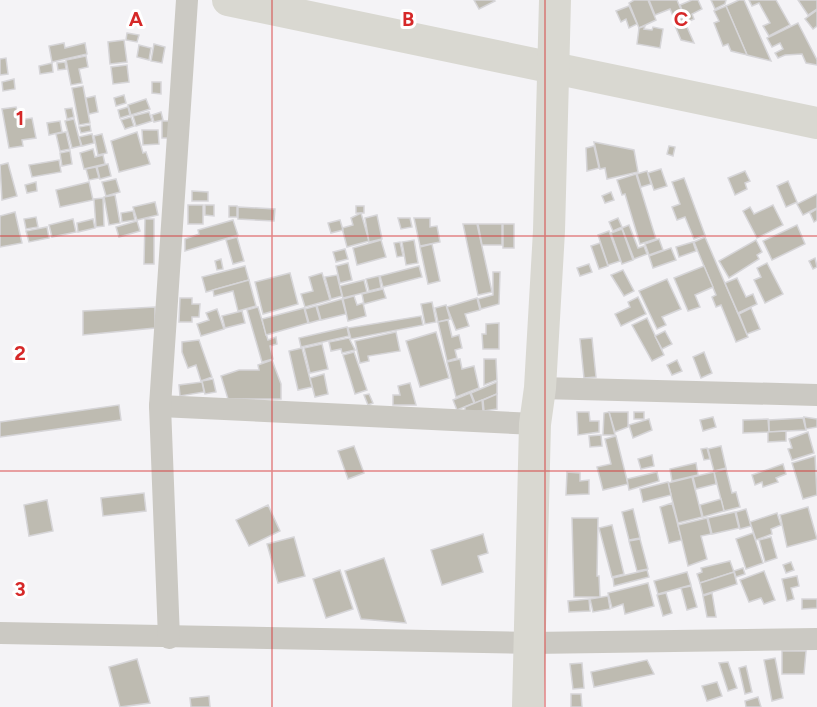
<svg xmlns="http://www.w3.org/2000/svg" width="817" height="707" viewBox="0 0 817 707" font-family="Figtree,sans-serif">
  <rect width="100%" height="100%" fill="#f4f3f6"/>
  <g fill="#bebbb1" stroke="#d6d5d8" stroke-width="1.5">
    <polygon points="474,0 494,0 495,1 479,9"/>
    <polygon points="634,0 648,0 656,20 639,28 629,3"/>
    <polygon points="649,0 677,0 682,12 673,16 670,9 655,15"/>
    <polygon points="692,0 698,0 702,9 692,14 694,19 687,22 680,5"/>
    <polygon points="711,0 726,0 725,4 715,9"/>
    <polygon points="739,0 744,0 771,61 747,55 726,6"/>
    <polygon points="749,0 776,0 790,25 769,36 763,26 770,23 759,3 752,6"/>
    <polygon points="798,0 817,0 817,9 808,15"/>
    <polygon points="629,6 637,24 629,28 626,19 621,22 616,11"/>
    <polygon points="726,6 747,55 731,51 728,44 723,46 714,23 719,21 714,11"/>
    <polygon points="817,10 817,26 813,29 805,19"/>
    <polygon points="683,18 694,43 681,40 673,21"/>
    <polygon points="798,23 817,60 817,65 806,63 802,54 785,55 778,58 775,53 783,49 780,43 772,47 767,38"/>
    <polygon points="645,26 644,29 652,30 653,27 663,29 660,48 637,44 639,28"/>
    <polygon points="127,33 139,35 137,42 126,40"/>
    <polygon points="124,40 127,62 110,64 108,42"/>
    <polygon points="64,43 65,48 85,43 87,54 52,62 49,46"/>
    <polygon points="154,44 165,47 162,63 151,61"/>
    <polygon points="139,45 151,48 149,60 137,57"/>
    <polygon points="86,56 88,67 79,69 82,83 71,85 66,60"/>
    <polygon points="6,58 8,74 0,75 0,59"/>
    <polygon points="65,62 66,69 58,70 57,63"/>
    <polygon points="52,63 53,72 40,74 39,66"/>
    <polygon points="127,65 129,82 113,84 111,67"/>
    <polygon points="14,79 15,89 3,91 2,82"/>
    <polygon points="152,82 161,82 161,94 152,93"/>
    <polygon points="83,86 90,123 79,125 72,88"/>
    <polygon points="124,95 126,103 116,106 114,98"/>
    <polygon points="95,96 98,112 89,114 86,98"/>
    <polygon points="146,99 150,109 131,115 128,105"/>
    <polygon points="16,107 19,120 32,118 36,138 22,140 23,146 9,148 2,109"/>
    <polygon points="128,107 130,115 120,118 118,110"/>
    <polygon points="72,108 74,117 67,119 65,109"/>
    <polygon points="149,112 152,121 136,126 133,116"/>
    <polygon points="161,112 163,120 154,122 152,115"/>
    <polygon points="131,117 134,126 125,129 121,120"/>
    <polygon points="74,119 81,146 72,148 65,121"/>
    <polygon points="60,121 62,132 49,135 47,123"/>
    <rect x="162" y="121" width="11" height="17"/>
    <polygon points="90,125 91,131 81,133 79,127"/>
    <polygon points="142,130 158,130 159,144 143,145"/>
    <polygon points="66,132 70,149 60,151 56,134"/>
    <polygon points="137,132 143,153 146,152 150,164 119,172 111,141"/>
    <polygon points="92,134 94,143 82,146 79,137"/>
    <polygon points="102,134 107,153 98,155 94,136"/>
    <polygon points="594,142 634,150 638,172 607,179 605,168 600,169"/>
    <polygon points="594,146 599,168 587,171 586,148"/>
    <polygon points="669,146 675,147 673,156 667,154"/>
    <polygon points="93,149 95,157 103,155 105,164 84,169 80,153"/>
    <polygon points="70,151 72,164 62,166 60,153"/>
    <polygon points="59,160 61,172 32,177 29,165"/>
    <polygon points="8,163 17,196 2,200 0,165"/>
    <polygon points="108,164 111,176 100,179 97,167"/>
    <polygon points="96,167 99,178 89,180 86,169"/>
    <polygon points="661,169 667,186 654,190 648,173"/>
    <polygon points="647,171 651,184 641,187 637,174"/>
    <polygon points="745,171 750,181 745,183 747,189 735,195 728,178"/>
    <polygon points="636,174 656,239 640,244 625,194 622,195 617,180"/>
    <polygon points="684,178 705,235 694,239 685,217 677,220 672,207 680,204 672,182"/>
    <polygon points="116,179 120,192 106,196 102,182"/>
    <polygon points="788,181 797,202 786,207 777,186"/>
    <polygon points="36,182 37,191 27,193 25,185"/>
    <polygon points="89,182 93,200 60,207 56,190"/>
    <polygon points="192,191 208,192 208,201 192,201"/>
    <polygon points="611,192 614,200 605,203 602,196"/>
    <polygon points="817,194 817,208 803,215 797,204"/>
    <polygon points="115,195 120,223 109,225 104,197"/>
    <polygon points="103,198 104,226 96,227 94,199"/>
    <polygon points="155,202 158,215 137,220 133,207"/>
    <rect x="188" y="205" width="15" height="19"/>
    <polygon points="205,205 214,205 214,216 205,215"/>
    <polygon points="773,205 783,225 757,238 743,211 750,207 754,214"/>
    <rect x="229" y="206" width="8" height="11"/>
    <rect x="356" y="206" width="8" height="7"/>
    <polygon points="238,207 275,209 274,221 238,219"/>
    <polygon points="817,209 817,220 814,222 810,213"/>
    <polygon points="133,211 135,220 122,222 121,213"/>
    <polygon points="15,212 22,243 0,247 0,216"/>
    <polygon points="361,213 369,241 347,247 342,228 353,225 351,218"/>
    <polygon points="377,215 382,239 369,242 365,218"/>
    <polygon points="36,217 38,227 26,229 24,219"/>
    <polygon points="398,218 410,218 412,227 401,229"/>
    <polygon points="414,218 430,218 430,227 437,226 440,242 420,246"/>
    <polygon points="618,218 622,227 613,231 609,222"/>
    <polygon points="73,219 76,232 52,237 49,225"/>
    <polygon points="93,219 95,228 78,232 77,223"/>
    <polygon points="145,219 154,219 154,264 144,264"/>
    <polygon points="233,220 238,235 185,251 185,239 199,234 198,230"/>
    <polygon points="340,220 343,230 331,233 328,223"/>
    <polygon points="137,221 140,231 119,237 116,227"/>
    <polygon points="463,224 477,224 492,292 478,295"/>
    <polygon points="478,224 502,224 502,245 482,245"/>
    <rect x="503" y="224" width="11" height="24"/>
    <polygon points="629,225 638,248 644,246 647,254 634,259 622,228"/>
    <polygon points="797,225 805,244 772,260 763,241"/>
    <polygon points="47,227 49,238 29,242 26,231"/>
    <polygon points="622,229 633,260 622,264 611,233"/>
    <polygon points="609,231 620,261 608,265 598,235"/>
    <polygon points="237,237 244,261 233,264 226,240"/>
    <polygon points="705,237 748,337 736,342 721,305 716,307 712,297 716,295 694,242"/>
    <polygon points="659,239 663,250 649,255 645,244"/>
    <polygon points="381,240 386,257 357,265 353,248"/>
    <polygon points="414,240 418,263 406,265 402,242"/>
    <polygon points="756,240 762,252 757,255 759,259 729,278 719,261"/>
    <polygon points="400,242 403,256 397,257 394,243"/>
    <polygon points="693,242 696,251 679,257 676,247"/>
    <polygon points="600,243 608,266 599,269 591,246"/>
    <polygon points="432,244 440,281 428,284 420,247"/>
    <polygon points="671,248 676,260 653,268 649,256"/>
    <polygon points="345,249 348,259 336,262 333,252"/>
    <polygon points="815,258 817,267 813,269 809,261"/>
    <polygon points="221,259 223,269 217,270 215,261"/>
    <polygon points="348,263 352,280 340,283 336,266"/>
    <polygon points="767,263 783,294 765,303 754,280 761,277 757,268"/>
    <polygon points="589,264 592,272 580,276 577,268"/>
    <polygon points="245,266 249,280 206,292 202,277"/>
    <polygon points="419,266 422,277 383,287 380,276"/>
    <polygon points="704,266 713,287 695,295 700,307 688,311 674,278"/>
    <polygon points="623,270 634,291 624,296 611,275"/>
    <polygon points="493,272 500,272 499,304 481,309 478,299 493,295"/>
    <polygon points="290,273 298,304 263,314 255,282"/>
    <polygon points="322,273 330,300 305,307 301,294 313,291 309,277"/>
    <polygon points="337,275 342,296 331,299 325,277"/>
    <polygon points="379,276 381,288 369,291 366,279"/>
    <polygon points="737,278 746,297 753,294 757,304 738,313 725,283"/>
    <polygon points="667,279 681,309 662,317 666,325 657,329 639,291"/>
    <polygon points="249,280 256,306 238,311 233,291 214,296 213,290"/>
    <polygon points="364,280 367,292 343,298 340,286"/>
    <polygon points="383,289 386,298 364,304 362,294"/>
    <polygon points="354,296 357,305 363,303 366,316 348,321 343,299"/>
    <polygon points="638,297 646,314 621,326 615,314 630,307 628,302"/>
    <polygon points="180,298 192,298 192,304 200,304 199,317 192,317 192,322 179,322"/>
    <polygon points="477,298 480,310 465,314 469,326 456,330 447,307"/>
    <polygon points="342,299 346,314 321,320 317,306"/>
    <polygon points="432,302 436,322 425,324 421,304"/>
    <polygon points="446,305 450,319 438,322 435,308"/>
    <polygon points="316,306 320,320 309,323 305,309"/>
    <polygon points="155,307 155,328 83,335 83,311"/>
    <polygon points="258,307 268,340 276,337 277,344 270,346 273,359 262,362 247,310"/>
    <polygon points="304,308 308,323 266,335 262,319"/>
    <polygon points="751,308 760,329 747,334 739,314"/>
    <polygon points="217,309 224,329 201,336 197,324 209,320 206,313"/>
    <polygon points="242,311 245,323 225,328 222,316"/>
    <polygon points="421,316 423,325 351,339 348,328"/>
    <polygon points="647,318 664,355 652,361 632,325"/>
    <polygon points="448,320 452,337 459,335 462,348 455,350 457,358 447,361 438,322"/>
    <polygon points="499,323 499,349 483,349 482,334 486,334 486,324"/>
    <polygon points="347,327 349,336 301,347 299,338"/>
    <polygon points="665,331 672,344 662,349 655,336"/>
    <polygon points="396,332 400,351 368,356 369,361 360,363 355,341"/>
    <polygon points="436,332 449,378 420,387 406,341"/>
    <polygon points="349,338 355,350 342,353 341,349 331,351 329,342"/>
    <polygon points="592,338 596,377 584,378 580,339"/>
    <polygon points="199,340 212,377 201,381 196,365 188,368 182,352 182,342"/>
    <polygon points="322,344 328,369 310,373 304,348"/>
    <polygon points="302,348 312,387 298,390 289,351"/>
    <polygon points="354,352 367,390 355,394 343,355"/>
    <polygon points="704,352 712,373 701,378 693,357"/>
    <polygon points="460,359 462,369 474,366 479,388 456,397 447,362"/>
    <polygon points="484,359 496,359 497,380 484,385"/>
    <polygon points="272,360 281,384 281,399 228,399 221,376 239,370 259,370 258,365"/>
    <polygon points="677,360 682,371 672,375 667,365"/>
    <polygon points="324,374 328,394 315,397 310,378"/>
    <polygon points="213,379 216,392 205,394 202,381"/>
    <polygon points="202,382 204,392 180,396 179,385"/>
    <polygon points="497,382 497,394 475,403 471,393"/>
    <polygon points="410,383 416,405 393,405 393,395 400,395 398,386"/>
    <polygon points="470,393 474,403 457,410 453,400"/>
    <polygon points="369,394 373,403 368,405 364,395"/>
    <polygon points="497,394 497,409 484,411 483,400"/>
    <polygon points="482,400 483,411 465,412 465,407"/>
    <polygon points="119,405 121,420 0,437 0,422"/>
    <polygon points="577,412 589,412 590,421 599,421 599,432 578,435"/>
    <polygon points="609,412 628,412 628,427 615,432"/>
    <polygon points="609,412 615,435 603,435 604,413"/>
    <rect x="634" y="412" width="10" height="7"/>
    <polygon points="713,417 716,427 703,431 700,420"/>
    <polygon points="804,417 817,419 817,427 806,429"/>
    <polygon points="803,418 806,430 769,432 769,420"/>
    <polygon points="649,419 652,430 633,438 629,425"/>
    <polygon points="768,419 769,432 743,433 743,420"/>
    <polygon points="786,431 786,441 768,442 768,432"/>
    <polygon points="808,432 814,453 792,460 788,449 792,448 789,439"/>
    <polygon points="601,435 602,446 590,447 589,436"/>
    <polygon points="616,436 628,484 603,490 597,467 611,464 605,439"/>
    <polygon points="354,446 364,473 348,479 338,451"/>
    <polygon points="721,446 726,468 714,471 708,449"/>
    <polygon points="707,448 710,459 704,460 701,449"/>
    <polygon points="652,455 654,466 641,469 638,459"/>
    <polygon points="815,456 817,495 803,499 792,463"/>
    <polygon points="696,463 698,475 672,481 670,469"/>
    <polygon points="783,464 786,474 776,478 778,482 763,487 762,482 755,485 752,475"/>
    <polygon points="726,469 732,493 736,492 740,507 724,511 714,472"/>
    <polygon points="567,472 580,473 580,481 589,480 589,494 566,495"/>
    <polygon points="657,472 659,481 629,490 627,479"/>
    <polygon points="714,472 716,484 696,489 693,477"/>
    <polygon points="692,477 702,517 678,523 668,483"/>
    <polygon points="668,482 671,495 643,502 640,489"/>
    <polygon points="144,493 146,511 103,516 101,498"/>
    <polygon points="721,499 724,511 703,517 700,505"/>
    <polygon points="47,500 53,531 29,536 24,505"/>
    <polygon points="672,503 682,540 669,543 660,507"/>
    <polygon points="268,505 280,531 249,546 236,520"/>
    <polygon points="808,507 817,539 787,547 780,515"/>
    <polygon points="633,509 640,538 629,540 622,512"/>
    <polygon points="746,509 751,526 740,529 736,512"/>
    <polygon points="735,512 739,528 712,534 708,518"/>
    <polygon points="777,513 781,525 771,529 772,534 756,540 750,522"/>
    <polygon points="572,518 598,518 597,576 599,576 600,597 574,597"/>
    <polygon points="707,518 711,534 701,536 707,559 688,566 678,525"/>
    <polygon points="612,525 624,574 612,577 599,528"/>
    <polygon points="753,533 763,563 746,569 736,539"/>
    <polygon points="483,534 488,553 478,556 483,572 442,585 431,550"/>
    <polygon points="294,537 305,576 278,583 267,544"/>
    <polygon points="771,537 777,558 765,562 759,540"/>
    <polygon points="640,539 648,569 637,571 629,541"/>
    <polygon points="384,558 406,623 361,619 345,571"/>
    <polygon points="730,561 734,572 700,583 697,574 702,572 701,568"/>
    <polygon points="791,562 794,570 786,573 783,565"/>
    <polygon points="743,568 745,574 736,577 734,571"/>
    <polygon points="340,570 353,609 326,618 313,579"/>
    <polygon points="647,570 649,577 614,586 613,578"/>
    <polygon points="764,571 775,600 764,604 761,598 749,602 740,580"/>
    <polygon points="687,572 691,585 658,594 654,581"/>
    <polygon points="734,572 737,584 703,595 700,583"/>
    <polygon points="797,576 799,586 791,588 794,599 787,601 782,579"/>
    <polygon points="648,583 654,606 625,614 623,604 612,608 608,593"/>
    <polygon points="691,586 697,607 687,610 681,588"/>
    <polygon points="666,593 672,613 663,616 657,595"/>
    <polygon points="712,593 716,617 707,617 703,596"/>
    <polygon points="608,596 610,609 593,612 590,599"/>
    <polygon points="589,599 590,611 569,612 568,601"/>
    <polygon points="802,599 817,599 817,608 802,609"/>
    <polygon points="782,651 806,651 804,674 782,674"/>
    <polygon points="775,658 783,698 772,701 764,660"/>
    <polygon points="137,659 150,703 120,707 109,667"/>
    <polygon points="647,660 654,674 594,687 591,672"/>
    <polygon points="728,662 737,688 728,691 719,663"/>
    <polygon points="582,663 584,688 573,689 570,664"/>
    <polygon points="746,666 752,692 745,694 739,668"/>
    <polygon points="717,682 722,696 707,701 702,686"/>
    <polygon points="571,694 581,694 582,707 571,707"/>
    <polygon points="209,696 210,707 191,707 190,698"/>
    <polygon points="758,697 761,707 746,707 745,701"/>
  </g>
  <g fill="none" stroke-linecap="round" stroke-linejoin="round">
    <g stroke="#cbc9c3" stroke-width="22">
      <polyline points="540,388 817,395"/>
      <polyline points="160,406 535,424"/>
      <polyline points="0,633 531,643 817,639"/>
      <polyline points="169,638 160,406 187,0"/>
    </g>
    <g stroke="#d9d8d1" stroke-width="32">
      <polyline points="228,0 817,123"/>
      <polyline points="528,707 535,424 540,388 549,231 555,0"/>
    </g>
  </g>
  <path fill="none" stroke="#d62828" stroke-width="1.5" stroke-opacity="0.55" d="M272,0V707M545,0V707M0,236H817M0,471H817"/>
  <g font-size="20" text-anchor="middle" font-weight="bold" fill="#d62828" stroke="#fff" stroke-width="6" stroke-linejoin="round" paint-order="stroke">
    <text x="136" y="26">A</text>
    <text x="408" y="26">B</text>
    <text x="681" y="26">C</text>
    <text x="20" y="125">1</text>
    <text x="20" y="360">2</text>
    <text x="20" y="596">3</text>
  </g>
</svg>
